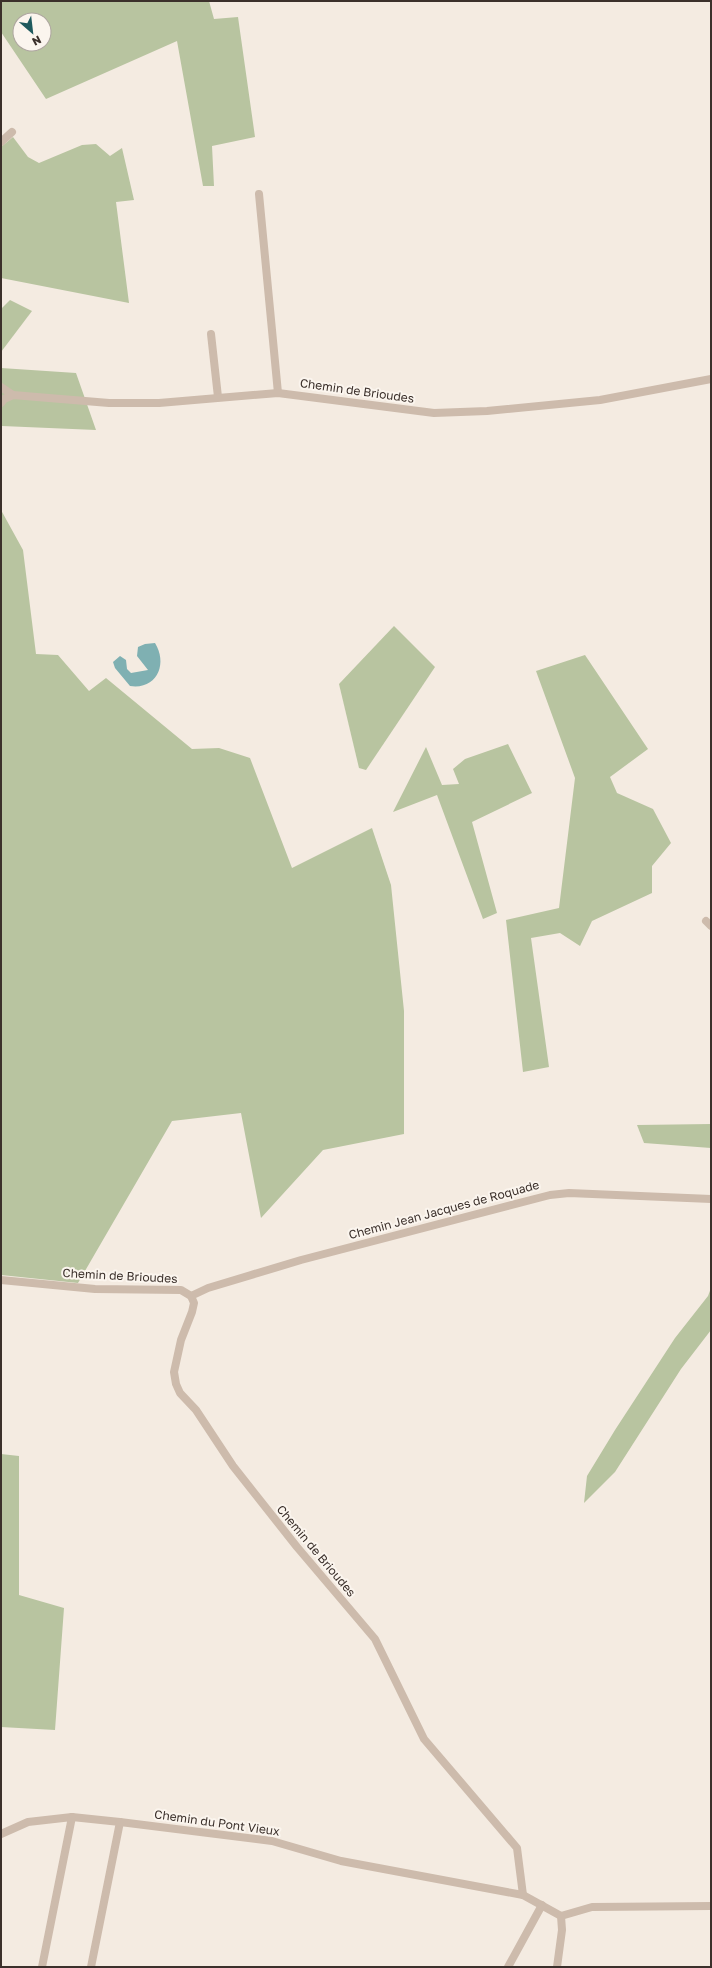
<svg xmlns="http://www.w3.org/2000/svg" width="712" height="1968" viewBox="0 0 712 1968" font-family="'Golos Text',sans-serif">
  <rect width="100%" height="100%" fill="#f4ebe1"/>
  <g fill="#b8c4a0" fill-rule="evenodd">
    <path d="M1,1H209L214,19L238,17L255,137L212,146L214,186H203L177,41L46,99L1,32ZM20,20H44V44H20Z"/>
    <polygon points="13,137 28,157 39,163 82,145 96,144 110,156 122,148 134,200 116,202 129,303 1,278 1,147"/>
    <polygon points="10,300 32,311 1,352 1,309"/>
    <polygon points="1,368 76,373 96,430 2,426 1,437"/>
    <polygon points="1,510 23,550 36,654 58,655 89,691 106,678 192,749 219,748 250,758 292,868 372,828 391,885 404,1011 404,1134 323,1150 261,1218 241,1113 172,1121 78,1283 1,1275"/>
    <polygon points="394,626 435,667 366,770 359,768 339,684"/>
    <polygon points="585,655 648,749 610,777 617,793 653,809 671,843 652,866 652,893 592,921 580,946 560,933 531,938 549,1067 523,1072 506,920 559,908 575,778 536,671"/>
    <polygon points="508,744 532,793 472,822 497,913 483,919 437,795 393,812 426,747 442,785 459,784 453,769 465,759"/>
    <polygon points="711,1124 711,1148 644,1143 637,1125"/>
    <polygon points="711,1288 711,1330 681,1369 615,1472 584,1503 587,1476 615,1430 675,1338 708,1296"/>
    <polygon points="1,1454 19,1456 19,1595 64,1608 55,1730 1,1727"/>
  </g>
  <path fill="#7fb0b2" d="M155,643C168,664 157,690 130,686L115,668L113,662L120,656L126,660L127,669L131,673L148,670L137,656L138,647L145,644Z"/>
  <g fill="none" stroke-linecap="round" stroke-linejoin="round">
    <g stroke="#cdbbac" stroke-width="8">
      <polyline points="1,142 12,132"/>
      <polyline points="259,194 278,393"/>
      <polyline points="211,334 218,397"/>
      <polyline points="1,387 13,395"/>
      <polyline points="1,403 4,399 13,395 109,403 159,403 278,393 434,413 487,411 600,400 711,379"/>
      <polyline points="706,921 711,926"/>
      <polyline points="1,1280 95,1289 181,1290 191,1296 194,1303 192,1312 181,1340 174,1372 176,1384 180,1393 196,1410 233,1466 297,1547 375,1639 424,1739 517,1848 523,1895 561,1916 562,1930 557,1967"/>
      <polyline points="191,1296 208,1288 301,1260 550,1195 569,1193 711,1199"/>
      <polyline points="1,1834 28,1822 72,1817 120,1822 272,1841 341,1861 523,1895"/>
      <polyline points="561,1916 592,1907 711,1906"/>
      <polyline points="42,1967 72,1817"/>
      <polyline points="91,1967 120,1822"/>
      <polyline points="508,1967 542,1905"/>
    </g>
  </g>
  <g text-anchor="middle" stroke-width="4" stroke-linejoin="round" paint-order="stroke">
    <g font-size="12" fill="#3b302b" stroke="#fbf5ee">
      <text transform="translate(357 391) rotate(8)" y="4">Chemin de Brioudes</text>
      <text transform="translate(444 1210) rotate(-15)" y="4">Chemin Jean Jacques de Roquade</text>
      <text transform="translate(120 1276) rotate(3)" y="4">Chemin de Brioudes</text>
      <text transform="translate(316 1551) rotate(50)" y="4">Chemin de Brioudes</text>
      <text transform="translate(217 1823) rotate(8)" y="4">Chemin du Pont Vieux</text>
    </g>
  </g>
  <rect width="712" height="1968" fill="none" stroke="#3b302b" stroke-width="4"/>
  <g transform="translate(32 32) rotate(152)"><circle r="19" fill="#fbf5ee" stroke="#aea6a0"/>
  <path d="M0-3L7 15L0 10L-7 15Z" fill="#1f5a5e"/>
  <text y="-6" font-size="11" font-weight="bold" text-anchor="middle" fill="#3b302b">N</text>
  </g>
</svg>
